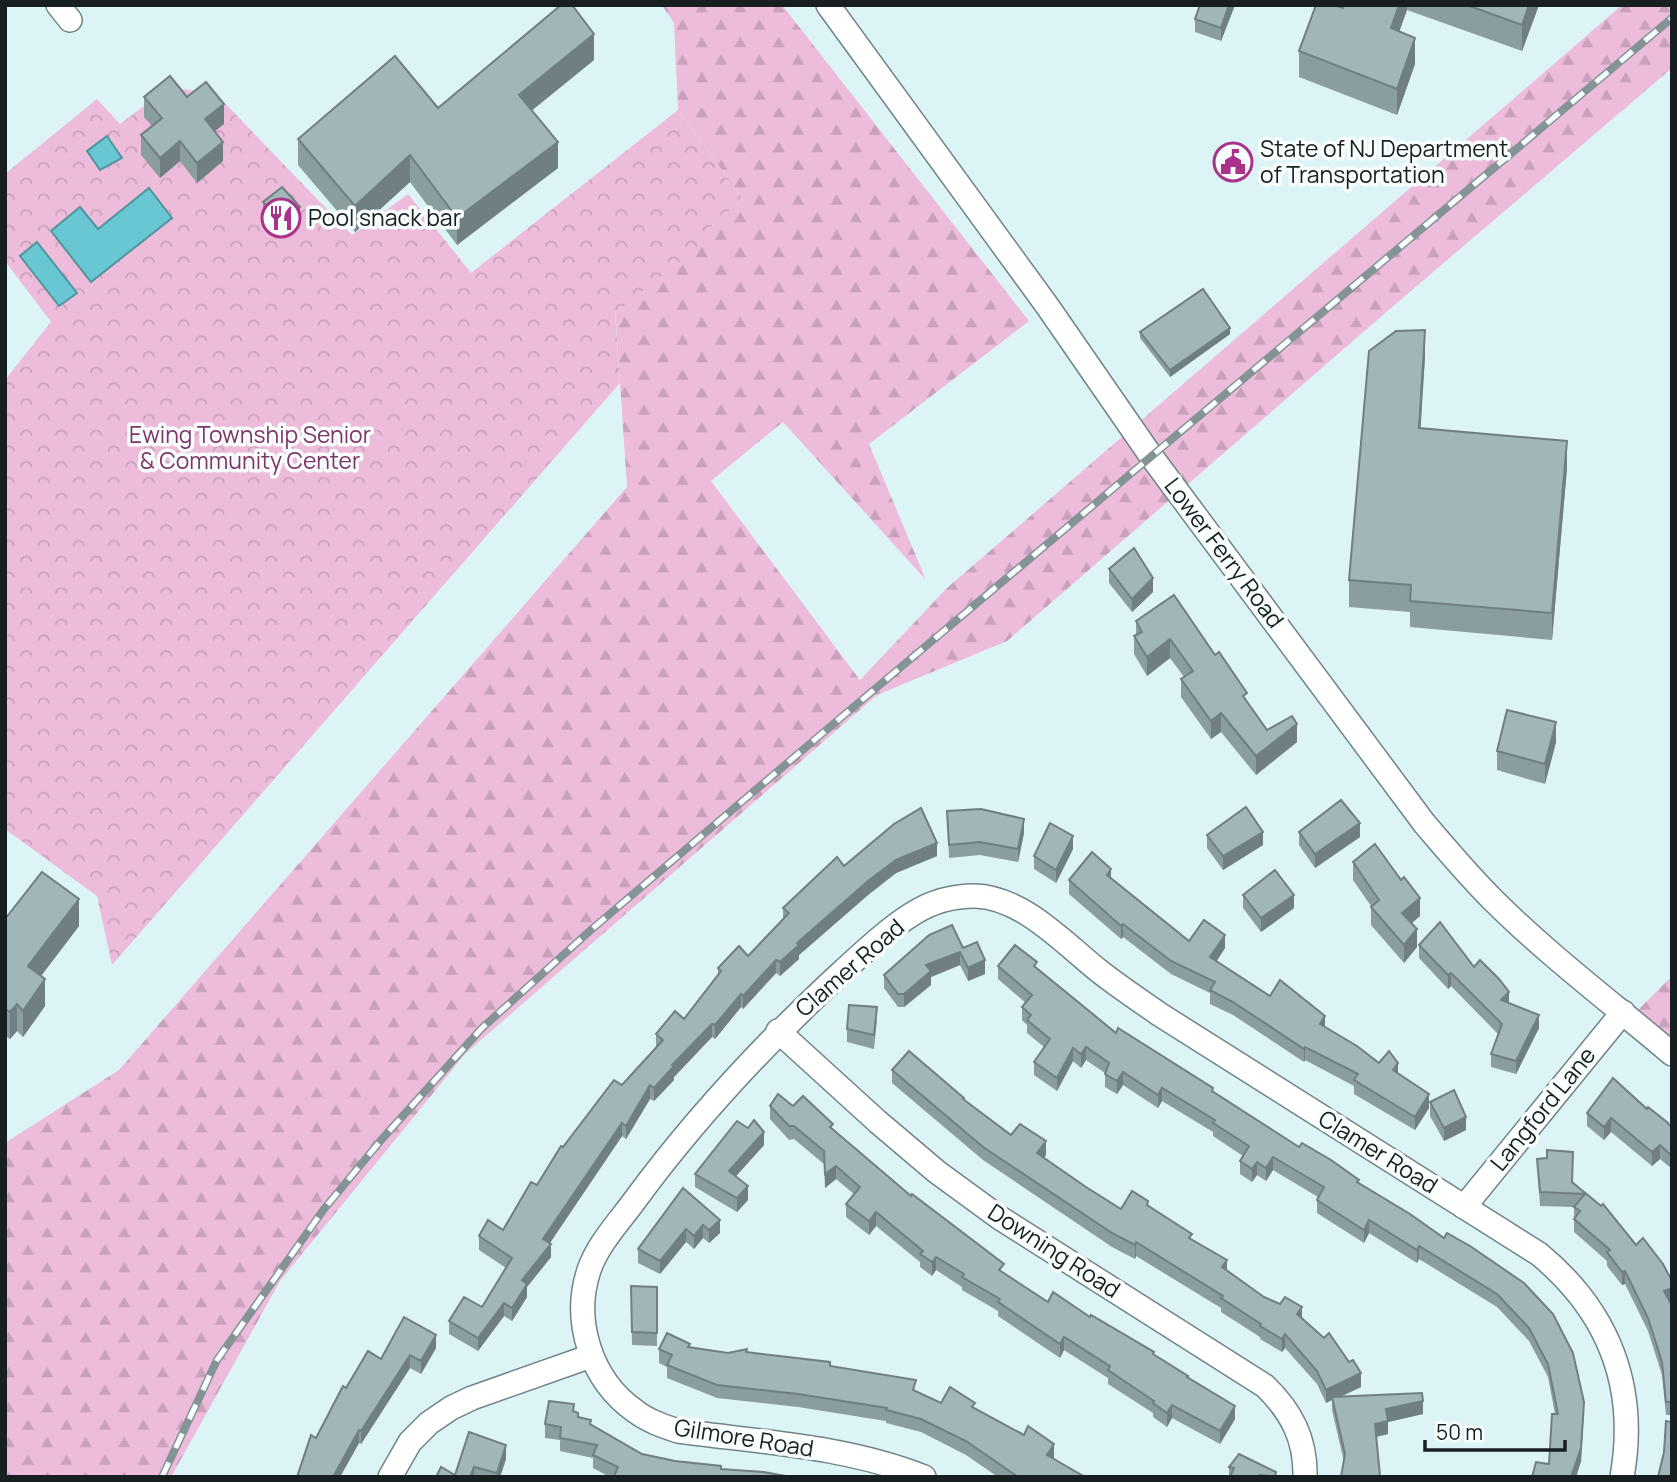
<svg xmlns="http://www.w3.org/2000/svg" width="1677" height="1482" viewBox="0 0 1677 1482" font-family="Manrope,sans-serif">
  <defs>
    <pattern id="forest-firs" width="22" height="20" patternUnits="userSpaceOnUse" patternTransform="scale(1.75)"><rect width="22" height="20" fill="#edbcda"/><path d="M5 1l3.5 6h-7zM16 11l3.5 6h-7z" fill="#caa1bb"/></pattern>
    <pattern id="park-crowns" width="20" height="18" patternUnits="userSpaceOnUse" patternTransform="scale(1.75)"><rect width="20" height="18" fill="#edbcda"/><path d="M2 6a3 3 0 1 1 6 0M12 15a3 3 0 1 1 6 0" fill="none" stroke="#caa1bb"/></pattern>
  </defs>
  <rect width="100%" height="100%" fill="#ddf4f7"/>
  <g fill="url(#forest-firs)">
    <polygon points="662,5 782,5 1029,321 869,444 926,580 783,422 711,481 860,680 947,588 1622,5 1672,5 1672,68 1398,302 1007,641 877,695 465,1054 280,1281 171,1477 5,1477 5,1143 119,1070 627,487 615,308 743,199 678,110 674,23"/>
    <polygon points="1672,976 1672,1056 1628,1020"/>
  </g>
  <polygon fill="url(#park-crowns)" points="169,87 216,94 352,235 408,194 471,273 678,110 743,199 700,236 704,242 615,313 620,383 112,965 97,896 5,829 5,380 51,322 5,261 5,174 97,99 120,124"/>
  <g fill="#68c7d3" stroke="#50959e" stroke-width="2">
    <polygon points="107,136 122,158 100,170 87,151"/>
    <polygon points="149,188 172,218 91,282 51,231 80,207 98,229"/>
    <polygon points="37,242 77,293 59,306 20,256"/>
  </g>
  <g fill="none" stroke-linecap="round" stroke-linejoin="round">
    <defs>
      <g id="minor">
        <polyline points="58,5 70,20"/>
        <path d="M828,5L1048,307L1151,456L1424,823C1446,849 1468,875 1492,899C1548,955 1612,1003 1672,1054"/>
        <path d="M778,1031L878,1122L937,1172L1000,1218L1265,1386C1291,1411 1306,1439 1305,1477"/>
        <polyline points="1464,1207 1623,1012"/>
        <polyline points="390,1477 410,1442 429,1423 451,1408 472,1398 591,1356"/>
        <path d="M924,1477C846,1446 760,1442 678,1431C663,1426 648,1421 635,1411C591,1380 572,1321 589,1270C598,1244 619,1222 635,1200C693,1121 758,1051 829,984C853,962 887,929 914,913C933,901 953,896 975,896C1022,897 1064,943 1099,971C1118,986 1139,1000 1159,1014L1539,1254C1609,1312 1638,1387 1622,1477"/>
      </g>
    </defs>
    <use href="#minor" stroke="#6f8487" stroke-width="26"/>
    <use href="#minor" stroke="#fff" stroke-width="23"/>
    <defs>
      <polyline id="rail" points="162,1477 217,1360 324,1209 382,1139 482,1028 592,929 825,731 1672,18"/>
    </defs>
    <use href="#rail" stroke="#849496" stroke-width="8"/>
    <use href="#rail" stroke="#f8fdfe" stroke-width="5" stroke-dasharray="16" stroke-linecap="butt"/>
  </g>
  <g fill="#8a9d9f">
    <polygon points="1235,5 1221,41 1195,32 1195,19"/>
    <polygon points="1344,5 1539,5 1522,51 1407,10 1399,31 1415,64 1397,115 1299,77 1299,51 1343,8"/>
    <polygon points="594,60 532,110 558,168 457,245 410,182 355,232 298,165 298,139 438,108"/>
    <polygon points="144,97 187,97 224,124 215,131 223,161 197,183 180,161 160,178 141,155 141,135 152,126 144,117"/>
    <polygon points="263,202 300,220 280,236 263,215"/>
    <polygon points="1140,332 1230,334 1170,377 1140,338"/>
    <polygon points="1425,357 1420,428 1567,468 1552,640 1410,627 1410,612 1349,607 1349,580"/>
    <polygon points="1109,569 1153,592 1132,612 1109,583"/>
    <polygon points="1174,595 1267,730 1297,742 1256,775 1221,732 1211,739 1181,697 1181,679 1184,677 1170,658 1147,676 1134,654 1134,636 1136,635 1136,621"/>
    <polygon points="1556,742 1545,784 1497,770 1497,751"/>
    <polygon points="947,811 1024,833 1018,862 980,855 949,858"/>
    <polygon points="1299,832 1360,837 1315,868 1299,845"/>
    <polygon points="1207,835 1263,845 1223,870 1207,848"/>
    <polygon points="1073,849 1056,883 1034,869 1034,856"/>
    <polygon points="937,856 896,873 868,895 799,955 799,959 780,976 776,973 743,1009 741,1007 715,1039 712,1037 674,1077 674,1080 654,1101 650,1099 626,1139 622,1136 550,1243 551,1257 527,1287 527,1297 512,1321 504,1316 478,1351 449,1334 449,1321 482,1307 506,1268 479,1250 479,1236 503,1230 537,1185 563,1147 622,1085 656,1047 656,1034 684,1019 718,975 718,968 748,956 783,919 783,908 844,866"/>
    <polygon points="1353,862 1420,916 1412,923 1417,947 1404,963 1371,925 1371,906 1353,880"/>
    <polygon points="1111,879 1189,941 1225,948 1217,961 1270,996 1325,1027 1379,1063 1398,1074 1429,1108 1415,1130 1354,1094 1354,1086 1305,1060 1304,1062 1233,1015 1210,1004 1210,993 1171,974 1123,937 1121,939 1069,894 1069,880"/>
    <polygon points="1243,895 1294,908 1261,932 1243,908"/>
    <polygon points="5,919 79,926 41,976 45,1006 23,1037 17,1031 10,1039 5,1036"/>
    <polygon points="1419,945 1474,967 1509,1003 1539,1028 1516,1074 1491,1067 1491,1054 1498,1034 1451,986 1448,989 1419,958"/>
    <polygon points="963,948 985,974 968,981 960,965 931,977 931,985 904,1007 898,1007 884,988 884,975"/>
    <polygon points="998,966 1037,968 1116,1033 1213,1092 1299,1147 1359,1184 1444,1238 1524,1283 1584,1415 1581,1461 1576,1477 1532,1477 1549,1464 1555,1414 1548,1377 1529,1341 1497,1307 1419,1259 1417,1263 1369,1233 1364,1243 1317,1213 1317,1200 1318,1197 1273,1170 1266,1181 1257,1175 1252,1182 1240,1174 1240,1161 1243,1156 1213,1136 1213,1132 1162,1101 1158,1108 1123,1085 1117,1094 1105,1087 1105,1073 1086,1060 1081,1068 1073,1061 1057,1091 1034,1075 1034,1062 1044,1047 1027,1033 1027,1025 1022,1020 1022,1007 1026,1003 998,979"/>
    <polygon points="877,1020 874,1049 847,1042 847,1029"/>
    <polygon points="892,1070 964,1100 1011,1135 1046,1155 1043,1157 1086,1187 1121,1209 1148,1206 1192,1239 1227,1270 1264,1297 1302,1319 1361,1387 1340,1397 1423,1414 1388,1422 1388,1434 1376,1437 1344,1462 1332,1410 1332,1400 1326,1403 1317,1384 1285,1348 1282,1352 1260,1339 1260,1337 1221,1312 1221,1308 1136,1256 1135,1259 1112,1247 983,1160 892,1083"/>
    <polygon points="1430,1102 1466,1130 1444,1141 1430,1116"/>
    <polygon points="770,1106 793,1106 833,1129 911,1196 1004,1273 1048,1302 1090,1317 1154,1355 1188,1378 1235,1419 1220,1444 1172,1418 1167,1427 1153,1417 1153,1413 1108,1384 1108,1378 1064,1350 1060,1358 998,1316 998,1311 962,1290 962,1287 936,1270 932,1276 920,1267 920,1262 876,1226 869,1235 846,1217 846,1204 854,1194 836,1179 825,1188 824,1164 794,1139 789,1140 770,1119"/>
    <polygon points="1647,1109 1672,1129 1672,1169 1660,1159 1652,1166 1611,1132 1604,1140 1587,1126 1587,1113"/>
    <polygon points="764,1145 736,1176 748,1200 737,1212 695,1187 695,1174"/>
    <polygon points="1537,1159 1573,1182 1672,1281 1672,1301 1670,1302 1672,1306 1672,1415 1666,1415 1662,1375 1648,1331 1625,1284 1622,1285 1607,1266 1607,1261 1574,1232 1574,1207 1540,1206"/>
    <polygon points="683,1188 720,1233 709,1243 703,1238 694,1249 686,1242 660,1274 638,1263 638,1249"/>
    <polygon points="631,1286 657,1287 657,1346 632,1345"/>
    <polygon points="690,1347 728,1353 747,1352 830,1366 916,1391 941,1403 975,1408 1054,1458 1054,1459 1085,1477 998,1477 966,1455 921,1432 886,1423 886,1421 798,1407 717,1398 667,1378 667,1367 659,1363 659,1349"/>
    <polygon points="436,1348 421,1374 410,1368 361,1444 359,1443 340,1477 297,1477 316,1438 346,1388 381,1359"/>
    <polygon points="574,1411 578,1417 642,1454 675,1461 721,1469 791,1477 610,1477 593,1468 593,1458 560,1451 560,1440 545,1438 545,1424"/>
    <polygon points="469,1432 506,1459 500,1477 436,1477 455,1475"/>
    <polygon points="1229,1467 1276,1477 1229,1477"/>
  </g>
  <g fill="#707f82">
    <polygon points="1229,5 1235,5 1221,41 1221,28"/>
    <polygon points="1399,5 1407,5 1407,10 1391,55 1391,28"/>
    <polygon points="1529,5 1539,5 1522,51 1522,25"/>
    <polygon points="594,34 594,60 519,121 519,95"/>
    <polygon points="1415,38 1415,64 1397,115 1397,89"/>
    <polygon points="224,104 224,124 205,139 205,119"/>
    <polygon points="180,141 180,161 160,178 160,158"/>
    <polygon points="223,142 223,161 197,183 197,163"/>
    <polygon points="558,142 558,168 457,245 457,218"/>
    <polygon points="410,155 410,182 355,232 355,206"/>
    <polygon points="300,207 300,220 280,236 280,223"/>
    <polygon points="1230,328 1230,334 1170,377 1170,370"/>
    <polygon points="1425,330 1425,357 1419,454 1419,428"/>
    <polygon points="1567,441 1567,468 1552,640 1552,613"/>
    <polygon points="1153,578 1153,592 1132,612 1132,599"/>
    <polygon points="1170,639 1170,658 1147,676 1147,657"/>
    <polygon points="1221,713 1221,732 1211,739 1211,721"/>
    <polygon points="1556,722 1556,742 1545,784 1545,764"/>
    <polygon points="1297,724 1297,742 1256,775 1256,756"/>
    <polygon points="1024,819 1024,833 1018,862 1018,849"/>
    <polygon points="1360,823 1360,837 1315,868 1315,854"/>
    <polygon points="1263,832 1263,845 1223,870 1223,856"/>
    <polygon points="1073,836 1073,849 1056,883 1056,870"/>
    <polygon points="937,843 937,856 896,873 868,895 799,955 799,959 780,976 780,962 797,943 868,881 896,860"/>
    <polygon points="1111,869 1111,882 1107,875"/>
    <polygon points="1294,895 1294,908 1261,932 1261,918"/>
    <polygon points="1420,898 1420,916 1402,931 1402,913"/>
    <polygon points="79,899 79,926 28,993 28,966"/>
    <polygon points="1123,924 1123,937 1121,939 1121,926"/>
    <polygon points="1417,929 1417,947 1404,963 1404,945"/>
    <polygon points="1225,935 1225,948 1210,970 1210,957"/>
    <polygon points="960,952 960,965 931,977 931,985 904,1007 904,994 926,965"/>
    <polygon points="776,960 776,973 743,1009 743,996"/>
    <polygon points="985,960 985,974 968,981 968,968"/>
    <polygon points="1451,973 1451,986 1448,989 1448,975"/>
    <polygon points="45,979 45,1006 23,1037 23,1011"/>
    <polygon points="1509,992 1509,1006 1501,1000"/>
    <polygon points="741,994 741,1007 715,1039 715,1025"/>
    <polygon points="17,1004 17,1031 10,1039 10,1012"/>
    <polygon points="1539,1015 1539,1028 1516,1074 1516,1061"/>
    <polygon points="1325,1016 1325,1029 1320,1024"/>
    <polygon points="712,1024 712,1037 674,1077 674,1080 654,1101 654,1088 672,1065"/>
    <polygon points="1086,1047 1086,1060 1081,1068 1081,1054"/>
    <polygon points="1305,1047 1305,1060 1304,1062 1304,1049"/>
    <polygon points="1073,1048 1073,1061 1057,1091 1057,1078"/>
    <polygon points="1398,1063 1398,1076 1393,1070"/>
    <polygon points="1123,1072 1123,1085 1117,1094 1117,1081"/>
    <polygon points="650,1085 650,1099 626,1139 626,1126"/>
    <polygon points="1162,1088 1162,1101 1158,1108 1158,1095"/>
    <polygon points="1429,1094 1429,1108 1415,1130 1415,1117"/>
    <polygon points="1466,1117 1466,1130 1444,1141 1444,1128"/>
    <polygon points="1611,1118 1611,1132 1604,1140 1604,1127"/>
    <polygon points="622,1123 622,1136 543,1253 543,1239"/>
    <polygon points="764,1132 764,1145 729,1184 729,1171"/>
    <polygon points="1046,1141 1046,1155 1037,1166 1037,1153"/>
    <polygon points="1660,1145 1660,1159 1652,1166 1652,1152"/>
    <polygon points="1273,1157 1273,1170 1266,1181 1266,1168"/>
    <polygon points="1257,1162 1257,1175 1252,1182 1252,1169"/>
    <polygon points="836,1166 836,1179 825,1188 825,1174"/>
    <polygon points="748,1186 748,1200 737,1212 737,1198"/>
    <polygon points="876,1212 876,1226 869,1235 869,1221"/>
    <polygon points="720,1220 720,1233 709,1243 709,1230"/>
    <polygon points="1369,1220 1369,1233 1364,1243 1364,1230"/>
    <polygon points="703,1225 703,1238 694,1249 694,1236"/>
    <polygon points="686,1229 686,1242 660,1274 660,1261"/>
    <polygon points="1136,1242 1136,1256 1135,1259 1135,1245"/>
    <polygon points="551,1244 551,1257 527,1287 527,1297 512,1321 512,1308 522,1280"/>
    <polygon points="1419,1246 1419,1259 1417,1263 1417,1250"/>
    <polygon points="936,1257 936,1270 932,1276 932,1262"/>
    <polygon points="1227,1260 1227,1274 1222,1267"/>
    <polygon points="1625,1271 1625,1284 1622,1285 1622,1272"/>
    <polygon points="1672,1288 1672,1301 1664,1305 1664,1291"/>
    <polygon points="504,1303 504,1316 478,1351 478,1338"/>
    <polygon points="1302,1307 1302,1320 1297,1314"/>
    <polygon points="1285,1334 1285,1348 1282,1352 1282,1339"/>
    <polygon points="436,1335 436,1348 421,1374 421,1361"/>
    <polygon points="1064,1337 1064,1350 1060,1358 1060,1344"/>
    <polygon points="410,1355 410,1368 361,1444 361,1431"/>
    <polygon points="1361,1373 1361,1387 1333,1400 1332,1397 1332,1400 1326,1403 1326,1390"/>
    <polygon points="1423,1401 1423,1414 1388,1422 1388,1434 1375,1437 1375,1424 1386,1409"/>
    <polygon points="1584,1402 1581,1461 1576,1477 1571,1477"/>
    <polygon points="1172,1405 1172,1418 1167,1427 1167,1413"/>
    <polygon points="1235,1406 1235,1419 1220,1444 1220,1431"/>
    <polygon points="359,1430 359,1443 340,1477 333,1477"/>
    <polygon points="1054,1444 1054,1458 1047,1469 1047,1455"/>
    <polygon points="506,1445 506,1459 500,1477 497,1477 497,1473"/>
    <polygon points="474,1467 474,1477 470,1477"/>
  </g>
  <g fill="#a0b6b9" stroke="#707f82" stroke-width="2">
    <polygon points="561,5 572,5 594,34 519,95 558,142 457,218 410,155 355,206 298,139 395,56 438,108"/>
    <polygon points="1200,5 1229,5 1221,28 1195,19"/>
    <polygon points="1316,5 1333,5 1343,8 1344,5 1399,5 1391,28 1415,38 1397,89 1299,51"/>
    <polygon points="1467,5 1529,5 1522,25"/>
    <polygon points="170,76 187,97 206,82 224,104 205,119 223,142 197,163 180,141 160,158 141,135 162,118 144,97"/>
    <polygon points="282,187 300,207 280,223 263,202"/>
    <polygon points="1203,289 1230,328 1170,370 1140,332"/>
    <polygon points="1425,330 1419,428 1567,441 1552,613 1410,601 1411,585 1349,580 1369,351 1396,331"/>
    <polygon points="1134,548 1153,578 1132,599 1109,569"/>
    <polygon points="1174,595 1215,655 1219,652 1247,693 1243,696 1267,730 1292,716 1297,724 1256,756 1221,713 1211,721 1181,679 1193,671 1170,639 1147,657 1134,636 1142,632 1136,621"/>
    <polygon points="1507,710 1556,722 1545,764 1497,751"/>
    <polygon points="1341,800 1360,823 1315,854 1299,832"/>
    <polygon points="1246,807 1263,832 1223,856 1207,835"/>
    <polygon points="921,808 937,843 896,860 868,881 797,943 799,945 780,962 776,960 743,996 741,994 715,1025 712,1024 672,1065 674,1066 654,1088 650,1085 626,1126 622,1123 543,1239 551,1244 522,1280 527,1284 512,1308 504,1303 478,1338 449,1321 464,1297 482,1307 512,1258 479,1236 488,1220 503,1230 531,1182 537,1185 561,1146 563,1147 614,1080 622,1085 663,1040 656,1034 675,1011 684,1019 721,971 718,968 739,946 748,956 789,913 783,908 837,857 844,866 894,824"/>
    <polygon points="981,809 1024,819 1018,849 980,842 949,845 947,811"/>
    <polygon points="1050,823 1073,836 1056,870 1034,856"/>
    <polygon points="1375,844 1401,880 1404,877 1420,898 1402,913 1417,929 1404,945 1371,907 1379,900 1353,862"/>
    <polygon points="1092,852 1111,869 1107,875 1189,941 1204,920 1225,935 1210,957 1270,996 1280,980 1325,1016 1320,1024 1357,1046 1379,1063 1389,1051 1398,1063 1393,1070 1429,1094 1415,1117 1354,1080 1358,1074 1305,1047 1304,1049 1233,1002 1210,990 1215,982 1171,961 1123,924 1121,926 1069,880"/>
    <polygon points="1275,870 1294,895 1261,918 1243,895"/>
    <polygon points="42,872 79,899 28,966 45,979 23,1011 17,1004 10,1012 5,1009 5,919"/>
    <polygon points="1440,922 1474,967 1480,960 1499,979 1509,992 1501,1000 1539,1015 1516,1061 1491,1054 1502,1024 1451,973 1448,975 1419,945"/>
    <polygon points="952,925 963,948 977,942 985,960 968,968 960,952 926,965 931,971 904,994 898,994 884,975 929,935"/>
    <polygon points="1015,945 1037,962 1034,966 1116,1033 1118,1028 1213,1088 1212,1091 1299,1147 1302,1143 1331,1160 1359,1180 1357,1182 1410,1214 1444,1238 1447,1233 1470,1246 1524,1283 1553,1314 1573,1353 1584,1402 1581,1448 1571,1477 1532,1477 1536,1462 1549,1464 1552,1414 1558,1414 1548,1364 1529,1328 1497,1294 1419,1246 1417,1250 1369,1220 1364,1230 1317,1200 1324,1187 1273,1157 1266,1168 1257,1162 1252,1169 1240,1161 1249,1146 1213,1123 1215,1120 1162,1088 1158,1095 1123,1072 1117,1081 1105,1074 1109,1063 1086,1047 1081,1054 1073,1048 1057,1078 1034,1062 1050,1039 1027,1020 1031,1015 1022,1007 1032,995 998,966"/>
    <polygon points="849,1005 877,1007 874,1035 847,1029"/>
    <polygon points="909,1051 964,1098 963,1099 1011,1135 1020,1124 1046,1141 1037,1153 1086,1187 1121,1209 1132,1191 1148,1201 1147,1205 1192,1234 1189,1238 1227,1260 1222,1267 1264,1297 1280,1304 1285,1297 1302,1307 1297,1314 1324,1338 1329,1333 1349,1362 1353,1360 1361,1373 1326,1390 1317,1371 1285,1334 1282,1339 1260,1326 1261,1324 1221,1298 1223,1296 1136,1242 1135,1245 1112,1233 983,1147 892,1070"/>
    <polygon points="1613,1078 1647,1109 1648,1107 1668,1123 1672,1129 1672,1156 1660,1145 1652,1152 1611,1118 1604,1127 1587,1113"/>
    <polygon points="1454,1090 1466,1117 1444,1128 1430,1102"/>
    <polygon points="778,1094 793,1106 803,1096 833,1124 830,1127 911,1196 912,1194 1004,1264 999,1270 1048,1302 1053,1292 1090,1317 1091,1315 1154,1352 1153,1354 1188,1376 1187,1377 1235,1406 1220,1431 1172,1405 1167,1413 1153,1403 1154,1401 1108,1370 1110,1366 1064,1337 1060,1344 998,1302 1000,1299 962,1277 964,1274 936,1257 932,1262 920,1254 923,1251 876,1212 869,1221 846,1204 860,1187 836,1166 825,1174 824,1151 794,1126 789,1126 770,1106"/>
    <polygon points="754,1120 764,1132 729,1171 748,1186 737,1198 695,1174 737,1121 748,1128"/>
    <polygon points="1547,1150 1573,1152 1572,1182 1601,1206 1603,1204 1636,1245 1643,1238 1663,1264 1672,1281 1672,1288 1664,1291 1672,1306 1672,1402 1666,1402 1662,1362 1648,1318 1625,1271 1622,1272 1607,1252 1610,1250 1574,1219 1580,1211 1574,1207 1585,1194 1540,1192 1537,1159 1547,1158"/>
    <polygon points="683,1188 720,1220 709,1230 703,1225 694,1236 686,1229 660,1261 638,1249"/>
    <polygon points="631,1286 657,1287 657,1333 632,1332"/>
    <polygon points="404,1317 436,1335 421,1361 410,1355 361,1431 359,1430 333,1477 297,1477 311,1435 316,1438 343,1386 346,1388 368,1351 381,1359"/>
    <polygon points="667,1333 690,1344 688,1347 728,1353 747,1349 746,1352 830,1362 830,1366 916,1380 913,1390 941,1403 950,1387 975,1403 972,1407 1024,1435 1028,1426 1054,1444 1047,1455 1085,1477 1018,1477 966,1441 921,1419 886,1410 887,1408 798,1394 717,1385 667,1365 672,1355 659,1349"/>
    <polygon points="1422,1393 1423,1401 1386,1409 1388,1421 1375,1424 1380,1476 1341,1477 1345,1454 1332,1397"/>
    <polygon points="549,1401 574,1404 573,1411 578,1413 578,1417 591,1420 590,1424 642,1454 675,1461 721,1466 721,1469 764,1472 791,1477 621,1477 614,1476 618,1467 593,1455 597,1445 560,1438 561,1427 545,1424"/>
    <polygon points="1666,1421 1672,1422 1672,1477 1658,1477 1664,1452"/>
    <polygon points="469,1432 506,1445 497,1473 474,1467 470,1477 436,1477 441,1467 455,1475"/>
    <polygon points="1239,1454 1276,1472 1275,1477 1260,1475 1259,1477 1230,1477 1234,1468 1229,1467"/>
  </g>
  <defs>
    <symbol id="civic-ring" viewBox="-11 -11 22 22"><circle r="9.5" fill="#f8fdfe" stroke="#aa3288" stroke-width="1.5"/><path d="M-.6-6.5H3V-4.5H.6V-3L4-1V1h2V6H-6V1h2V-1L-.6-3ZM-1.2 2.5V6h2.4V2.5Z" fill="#aa3288"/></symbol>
    <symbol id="restaurant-ring" viewBox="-11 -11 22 22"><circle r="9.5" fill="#f8fdfe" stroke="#aa3288" stroke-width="1.5"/><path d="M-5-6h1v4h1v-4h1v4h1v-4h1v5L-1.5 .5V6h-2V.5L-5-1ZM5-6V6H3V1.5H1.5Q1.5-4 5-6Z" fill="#aa3288"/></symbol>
  </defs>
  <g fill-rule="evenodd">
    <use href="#civic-ring" x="1211" y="140" width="44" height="44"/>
    <use href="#restaurant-ring" x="259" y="196" width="44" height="44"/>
  </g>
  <g text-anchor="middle" stroke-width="7" stroke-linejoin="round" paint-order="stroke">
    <g font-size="23" fill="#171f21" stroke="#f8fdfe" text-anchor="start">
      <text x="1260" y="157">State of NJ Department<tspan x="1260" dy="26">of Transportation</tspan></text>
      <text x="308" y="226">Pool snack bar</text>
    </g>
    <g font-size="23" fill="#7f3568" stroke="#f8fdfe">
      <text x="250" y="443">Ewing Township Senior<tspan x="250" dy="26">&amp; Community Center</tspan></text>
    </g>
    <g font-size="23" fill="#171f21" stroke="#f8fdfe">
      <text transform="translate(1224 553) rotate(53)" y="8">Lower Ferry Road</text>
      <text transform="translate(850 968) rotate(-41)" y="8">Clamer Road</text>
      <text transform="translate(1543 1109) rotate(-51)" y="8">Langford Lane</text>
      <text transform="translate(1378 1152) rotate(32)" y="8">Clamer Road</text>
      <text transform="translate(1054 1251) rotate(33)" y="8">Downing Road</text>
      <text transform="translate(744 1438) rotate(9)" y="8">Gilmore Road</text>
    </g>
  </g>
  <rect width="1677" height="1482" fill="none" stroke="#171f21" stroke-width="14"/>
  <path d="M1425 1440v10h140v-10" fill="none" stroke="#171f21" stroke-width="3.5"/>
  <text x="1436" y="1440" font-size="21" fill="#171f21" stroke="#f8fdfe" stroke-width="5" paint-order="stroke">50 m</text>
</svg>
